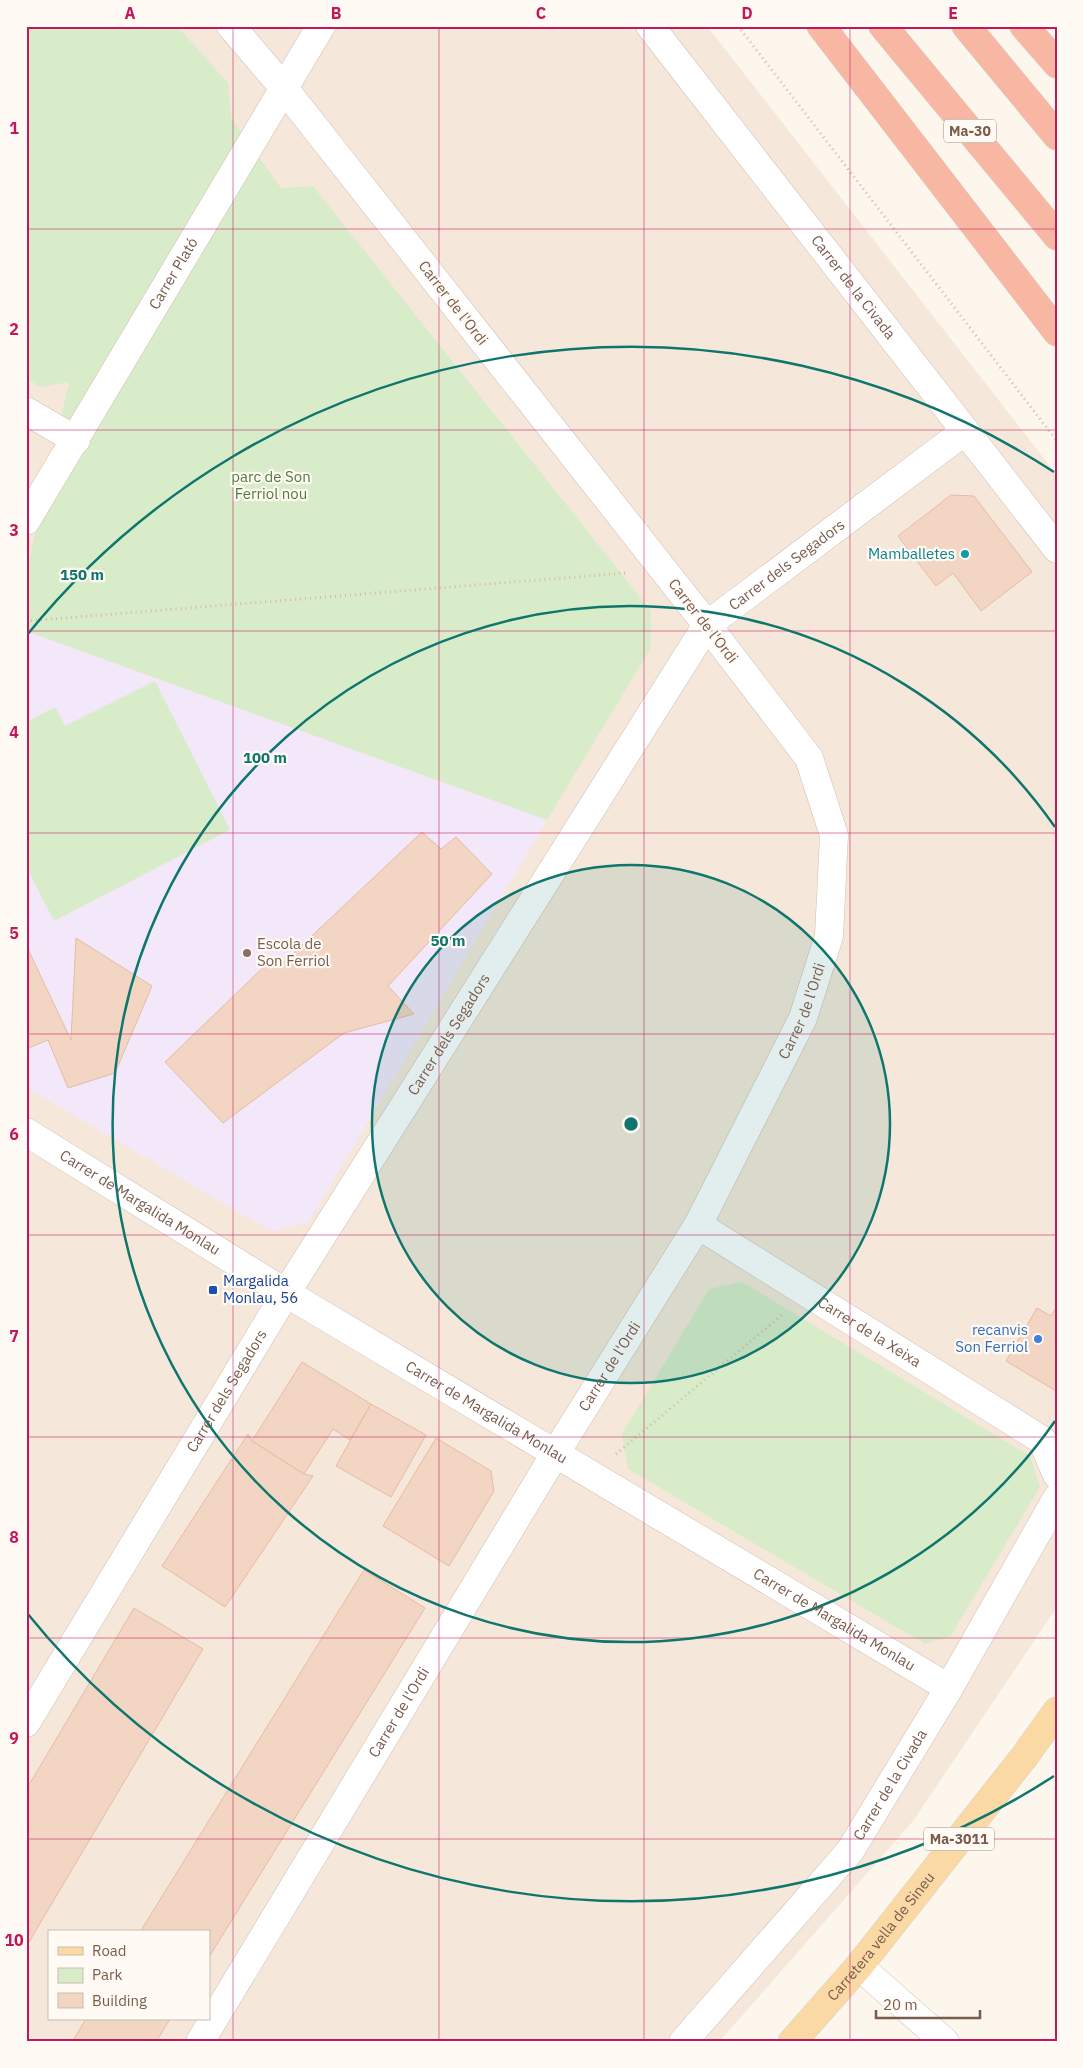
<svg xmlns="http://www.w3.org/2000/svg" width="1083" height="2068" viewBox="0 0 1083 2068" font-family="'IBM Plex Sans',sans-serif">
  <rect width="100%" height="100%" fill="#fdf6ec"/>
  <path fill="#f5e8da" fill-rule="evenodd" d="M26,26H707L1057,475V1607L913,1821L719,2042H26ZM49,1932H209V2019H49Z"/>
  <polygon fill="#f3e8fa" points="26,631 547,820 308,1223 271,1231 26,1087"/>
  <g fill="#d8ecc9">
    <polygon points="26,26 177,26 228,83 231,118 281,188 313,186 651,611 651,648 547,820 26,631 26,574 69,382 41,387 26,379"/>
    <polygon points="155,681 230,830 54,921 26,866 26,722 55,707 65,726"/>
    <polygon points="742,1282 1030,1456 1040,1487 950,1637 925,1644 628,1469 622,1434 709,1289"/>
  </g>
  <g fill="#f3d5c3" stroke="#e6bba3">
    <polygon points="951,495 974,496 1032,572 981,611 953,573 936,586 898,536"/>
    <polygon points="422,832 441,849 456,837 492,874 388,986 414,1014 344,1033 223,1123 165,1062 274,957 282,964"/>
    <polygon points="76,938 152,986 115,1073 68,1088 48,1040 26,1049 26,945 71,1040"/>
    <polygon points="1057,1306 1057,1391 1056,1391 1006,1361 1037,1308 1051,1316"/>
    <polygon points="302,1362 371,1404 350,1440 333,1429 304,1474 252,1441"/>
    <polygon points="371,1404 426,1435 391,1497 336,1466"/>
    <polygon points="248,1434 252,1441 304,1474 313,1476 225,1607 162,1566"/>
    <polygon points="436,1438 491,1471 494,1491 449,1566 383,1526"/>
    <polygon points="364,1570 425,1608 209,1957 209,1932 140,1932"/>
    <polygon points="134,1608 203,1649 26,1947 26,1790"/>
    <polygon points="86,2019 170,2019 156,2042 72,2042"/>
  </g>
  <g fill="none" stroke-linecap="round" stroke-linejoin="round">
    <defs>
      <g id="street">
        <path id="s1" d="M650,26L1057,549"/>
        <polyline points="26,411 76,440"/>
        <path id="s2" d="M26,521L321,26"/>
        <path id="s3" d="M26,1132L286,1293L949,1688"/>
        <path id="s4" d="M698,1225L1042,1440"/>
        <polyline points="1042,1440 1057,1475"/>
        <path id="s5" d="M26,1723L286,1293L707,625L965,431"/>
        <polyline points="859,1966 945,2042"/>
        <path id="s6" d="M200,2042L555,1454L698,1225L803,1018L829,936L834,835L809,758L707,625L283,87L231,26"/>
        <path id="s7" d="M683,2042L850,1851L949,1688L1057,1498"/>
      </g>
      <g id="primary">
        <path id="s8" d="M792,2042L859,1966L1024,1757L1057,1711"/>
      </g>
      <g id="highway">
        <polyline points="821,26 1057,332"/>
        <polyline points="883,26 1057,236"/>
        <polyline points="966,26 1057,136"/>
        <polyline points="1024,26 1057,64"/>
      </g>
    </defs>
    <use href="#street" stroke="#d1beb0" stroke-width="29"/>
    <use href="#primary" stroke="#dad1cd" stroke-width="29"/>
    <use href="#highway" stroke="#dad1cd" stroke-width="29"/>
    <g stroke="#d9b8a5" stroke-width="3" stroke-dasharray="1 4" stroke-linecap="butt">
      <polyline points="738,26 1057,441"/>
      <polyline points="26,621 626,573"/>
      <polyline points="616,1454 782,1315"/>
    </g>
    <use href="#street" stroke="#fff" stroke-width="28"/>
    <use href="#primary" stroke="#fbd9a5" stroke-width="28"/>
    <use href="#highway" stroke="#f7b7a3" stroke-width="28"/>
  </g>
  <path fill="none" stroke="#c2185b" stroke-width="1" stroke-opacity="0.55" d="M233,26V2042M439,26V2042M644,26V2042M850,26V2042M26,229H1057M26,430H1057M26,631H1057M26,833H1057M26,1034H1057M26,1235H1057M26,1437H1057M26,1638H1057M26,1839H1057"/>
  <circle cx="631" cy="1124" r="259" fill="#0f766e" fill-opacity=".12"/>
  <g fill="none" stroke="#0f766e" stroke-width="2.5">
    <circle cx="631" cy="1124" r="259"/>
    <path d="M1055 1421A518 518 0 1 1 1055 827"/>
    <path d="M1054 1776A777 777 0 0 1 27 1613M27 635A777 777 0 0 1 1054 472"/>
  </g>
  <circle fill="#0f9aa8" stroke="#fffaf3" stroke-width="2" cx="965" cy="554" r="5"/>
  <circle fill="#8d6e63" stroke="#fffaf3" stroke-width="2" cx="247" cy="953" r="5"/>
  <rect fill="#1a4fb4" stroke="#fffaf3" stroke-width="2" x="208" y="1285" width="10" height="10" rx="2.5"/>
  <circle fill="#3f7fe0" stroke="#fffaf3" stroke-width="2" cx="1038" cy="1339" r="5"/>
  <g text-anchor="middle" stroke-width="4.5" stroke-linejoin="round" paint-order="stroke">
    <g fill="#fffaf3" stroke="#a28b7f" stroke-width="1">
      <rect x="944" y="119.5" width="52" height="23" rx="4"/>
      <rect x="924" y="1827.5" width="70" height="23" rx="4"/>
    </g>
    <g font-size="14" font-weight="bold" fill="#7a5c4d">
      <text x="970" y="136">Ma-30</text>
      <text x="959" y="1844">Ma-3011</text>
    </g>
    <g font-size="15" fill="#7a5c4d" stroke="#fffaf3">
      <text dy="5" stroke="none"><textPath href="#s2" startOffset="288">Carrer Plató</textPath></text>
      <text dy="5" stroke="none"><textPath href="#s1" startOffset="331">Carrer de la Civada</textPath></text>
      <text transform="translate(453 303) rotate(52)" y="5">Carrer de l'Ordi</text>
      <text dy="5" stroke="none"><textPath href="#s5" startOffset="1392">Carrer dels Segadors</textPath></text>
      <text transform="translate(703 621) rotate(52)" y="5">Carrer de l'Ordi</text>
      <text dy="5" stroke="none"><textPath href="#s6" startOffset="1195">Carrer de l'Ordi</textPath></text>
      <text dy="5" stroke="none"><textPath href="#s5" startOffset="808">Carrer dels Segadors</textPath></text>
      <text dy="5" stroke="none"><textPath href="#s3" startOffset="134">Carrer de Margalida Monlau</textPath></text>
      <text dy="5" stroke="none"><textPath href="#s4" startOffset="202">Carrer de la Xeixa</textPath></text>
      <text dy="5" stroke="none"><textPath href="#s6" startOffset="790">Carrer de l'Ordi</textPath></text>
      <text dy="5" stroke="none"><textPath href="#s5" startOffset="388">Carrer dels Segadors</textPath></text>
      <text dy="5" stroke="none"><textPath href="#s3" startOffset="539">Carrer de Margalida Monlau</textPath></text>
      <text dy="5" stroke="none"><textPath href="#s3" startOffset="944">Carrer de Margalida Monlau</textPath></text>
      <text dy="5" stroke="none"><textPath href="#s6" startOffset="385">Carrer de l'Ordi</textPath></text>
      <text dy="5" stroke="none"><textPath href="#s7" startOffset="331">Carrer de la Civada</textPath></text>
      <text dy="5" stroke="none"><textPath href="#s8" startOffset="138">Carretera vella de Sineu</textPath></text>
    </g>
    <g font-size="15" fill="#537a41" stroke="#fffaf3">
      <text x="271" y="482">parc de Son<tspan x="271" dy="17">Ferriol nou</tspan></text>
    </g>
    <g font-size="15" fill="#0d838f" stroke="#fffaf3" text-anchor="end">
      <text x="955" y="559">Mamballetes</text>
    </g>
    <g font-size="15" fill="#785e54" stroke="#fffaf3" text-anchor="start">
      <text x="257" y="949">Escola de<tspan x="257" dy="17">Son Ferriol</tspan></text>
    </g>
    <g font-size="15" fill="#164399" stroke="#fffaf3" text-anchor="start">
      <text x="223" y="1286">Margalida<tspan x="223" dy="17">Monlau, 56</tspan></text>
    </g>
    <g font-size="15" fill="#366cbe" stroke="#fffaf3" text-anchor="end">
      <text x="1028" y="1335">recanvis<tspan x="1028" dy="17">Son Ferriol</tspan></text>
    </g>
  </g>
  <circle cx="631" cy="1124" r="8" fill="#0f766e" stroke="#fffaf3" stroke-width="2.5"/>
  <g font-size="15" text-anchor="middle" font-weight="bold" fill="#0f766e" stroke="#fffaf3" stroke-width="4.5" stroke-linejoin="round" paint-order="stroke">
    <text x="82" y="580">150 m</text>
    <text x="265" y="763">100 m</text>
    <text x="448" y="946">50 m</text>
  </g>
  <rect width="1083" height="2068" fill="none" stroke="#fffaf3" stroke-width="55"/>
  <rect x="48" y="1930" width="162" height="90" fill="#fffaf3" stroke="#cabbb1"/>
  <rect x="58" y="1947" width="25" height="8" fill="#fbd9a5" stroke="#cabbb1"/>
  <text x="92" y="1956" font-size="15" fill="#7a5c4d">Road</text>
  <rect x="58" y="1968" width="25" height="15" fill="#d8ecc9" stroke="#cabbb1"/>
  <text x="92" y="1980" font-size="15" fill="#7a5c4d">Park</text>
  <rect x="58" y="1993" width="25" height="15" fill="#f3d5c3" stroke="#cabbb1"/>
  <text x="92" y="2006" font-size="15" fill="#7a5c4d">Building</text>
  <path d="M876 2010v8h104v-8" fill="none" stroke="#7a5c4d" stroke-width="2.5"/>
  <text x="883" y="2010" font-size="15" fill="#7a5c4d" stroke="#fffaf3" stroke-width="4" paint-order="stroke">20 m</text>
  <rect x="28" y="28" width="1028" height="2012" fill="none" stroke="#c2185b" stroke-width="2"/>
  <g font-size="16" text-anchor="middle" font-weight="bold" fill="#c2185b">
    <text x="130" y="19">A</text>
    <text x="336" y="19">B</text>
    <text x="541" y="19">C</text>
    <text x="747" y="19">D</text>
    <text x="953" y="19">E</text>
    <text x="14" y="134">1</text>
    <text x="14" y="335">2</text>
    <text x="14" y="536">3</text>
    <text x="14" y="738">4</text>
    <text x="14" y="939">5</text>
    <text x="14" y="1140">6</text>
    <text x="14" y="1342">7</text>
    <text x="14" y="1543">8</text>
    <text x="14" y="1744">9</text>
    <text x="14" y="1946">10</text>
  </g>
</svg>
